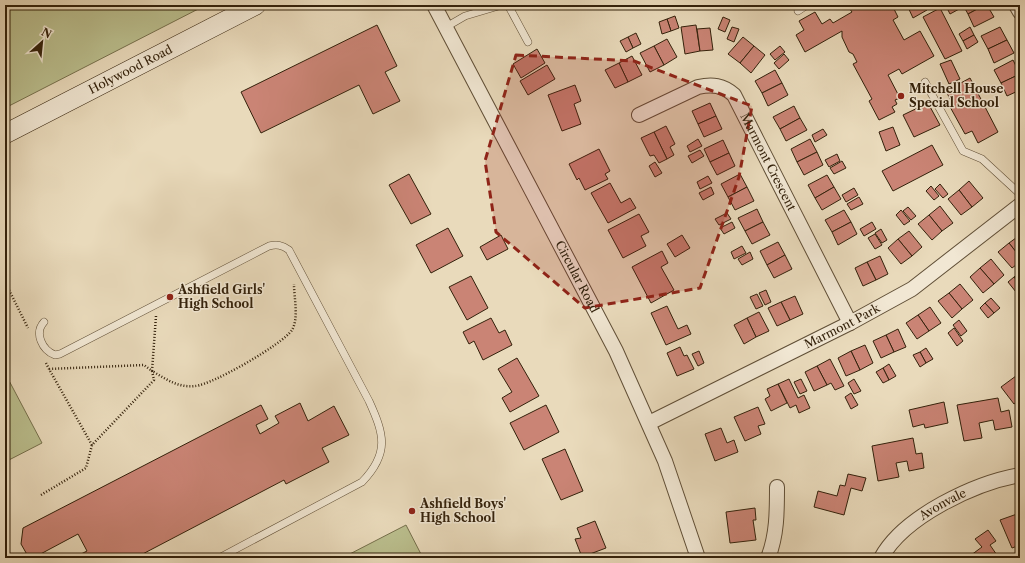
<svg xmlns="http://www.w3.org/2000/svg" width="1025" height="563" viewBox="0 0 1025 563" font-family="'Libre Caslon Text',serif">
  <rect width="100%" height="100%" fill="#e9dabb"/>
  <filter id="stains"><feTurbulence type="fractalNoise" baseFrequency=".005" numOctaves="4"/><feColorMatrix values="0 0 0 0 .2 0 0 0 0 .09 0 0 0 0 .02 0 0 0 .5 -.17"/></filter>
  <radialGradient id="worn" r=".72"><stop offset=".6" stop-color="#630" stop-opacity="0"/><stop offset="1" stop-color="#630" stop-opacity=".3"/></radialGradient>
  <g fill="#babe8d" stroke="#76704c">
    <polygon points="5,5 206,5 5,108"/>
    <polygon points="5,373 42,443 5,462"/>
    <polygon points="406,525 423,558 342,558"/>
  </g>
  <g fill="#ca8475" stroke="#33210b">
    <polygon points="847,5 892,5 898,17 893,20 904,40 920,31 934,56 902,74 899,69 888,75 900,98 895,100 897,104 892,107 895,112 879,120 869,101 872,99 853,64 857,62 853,54 849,52 842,37 842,31 805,52 796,35 804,30 799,21 815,12 822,24 830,19 833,23 852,12"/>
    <polygon points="907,5 924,5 927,10 913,18"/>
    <polygon points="948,5 960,5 961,8 950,14 946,6"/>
    <polygon points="963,5 985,5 968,14"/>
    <polygon points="985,5 987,5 994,17 974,27 968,14"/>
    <polygon points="940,8 962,51 945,59 923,17"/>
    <polygon points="675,16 679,28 671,31 667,19"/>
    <polygon points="723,17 730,20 725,32 718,29"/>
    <polygon points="667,19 671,31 662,34 659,22"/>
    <polygon points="377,25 397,66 385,72 400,101 373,114 359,85 261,133 241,92"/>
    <polygon points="696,25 700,51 685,54 681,27"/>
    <polygon points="732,27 739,29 734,42 727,39"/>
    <polygon points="970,27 974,35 963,41 959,34"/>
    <polygon points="1000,27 1007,40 988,49 981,36"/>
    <polygon points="710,28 713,50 700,51 697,29"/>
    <polygon points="636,33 641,44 633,48 628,37"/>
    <polygon points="974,35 978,42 967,49 963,41"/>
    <polygon points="628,37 633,48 626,52 620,41"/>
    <polygon points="743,37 754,46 740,63 728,54"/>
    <polygon points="667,39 677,57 664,65 654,46"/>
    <polygon points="1007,40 1014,53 994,63 988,49"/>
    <polygon points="654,46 664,65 650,72 640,53"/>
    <polygon points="754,46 765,55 751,73 740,63"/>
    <polygon points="780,46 785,52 775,60 770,54"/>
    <polygon points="537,49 545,63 521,78 513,64"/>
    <polygon points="784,54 789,60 779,69 774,63"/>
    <polygon points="632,56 642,75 628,82 619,63"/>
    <polygon points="951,60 960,79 949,84 940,64"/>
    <polygon points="1013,60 1020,74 1001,83 994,70"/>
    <polygon points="619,63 628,82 615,88 605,70"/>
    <polygon points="547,65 555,79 528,95 520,81"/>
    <polygon points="775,70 782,83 762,93 755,81"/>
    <polygon points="1020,74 1020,90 1007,96 1001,83"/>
    <polygon points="970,78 998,132 978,143 972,131 965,134 949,105 952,103 946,91"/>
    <polygon points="782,83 788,95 768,106 762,93"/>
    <polygon points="575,85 581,101 574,104 581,124 562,131 548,95"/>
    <polygon points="710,103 716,116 698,124 692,111"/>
    <polygon points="928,103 940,125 914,137 903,115"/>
    <polygon points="794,106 800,118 780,129 773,117"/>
    <polygon points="716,116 722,129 704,137 698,124"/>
    <polygon points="800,118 807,130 786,141 780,129"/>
    <polygon points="666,126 675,144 670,147 674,155 667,159 654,132"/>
    <polygon points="893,127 900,145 886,151 879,132"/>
    <polygon points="823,129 827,135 815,142 812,135"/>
    <polygon points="654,132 667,159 659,163 654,155 650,156 641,138"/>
    <polygon points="698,139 702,146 690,152 687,146"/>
    <polygon points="810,139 817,152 797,162 791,149"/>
    <polygon points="723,140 729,153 710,162 704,149"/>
    <polygon points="932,145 943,165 893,191 882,171"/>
    <polygon points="599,149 610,171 605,174 608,179 585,190 579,178 577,180 569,164"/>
    <polygon points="700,150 704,156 692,163 688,156"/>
    <polygon points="817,152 823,165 804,175 797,162"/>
    <polygon points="729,153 735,166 717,175 710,162"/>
    <polygon points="837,154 840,161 829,167 825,160"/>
    <polygon points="842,161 846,168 834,174 830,168"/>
    <polygon points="655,162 662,173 655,177 649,166"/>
    <polygon points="409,174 431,214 411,224 389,185"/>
    <polygon points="740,174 747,187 728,197 721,184"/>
    <polygon points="827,175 834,187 815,198 808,185"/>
    <polygon points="708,176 712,183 700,189 697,182"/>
    <polygon points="969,181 983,198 972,207 959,190"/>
    <polygon points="610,183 621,203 630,198 636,208 608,223 591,193"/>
    <polygon points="940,184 948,194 943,198 935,189"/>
    <polygon points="931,186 939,196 934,200 926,191"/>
    <polygon points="711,187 714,194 703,200 699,193"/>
    <polygon points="747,187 754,201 735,210 728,197"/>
    <polygon points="834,187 841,199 822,210 815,198"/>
    <polygon points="854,188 858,195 846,202 842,195"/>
    <polygon points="959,190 972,207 961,215 948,199"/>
    <polygon points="859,197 863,204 851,210 847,204"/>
    <polygon points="940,206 953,223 942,231 929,215"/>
    <polygon points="908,207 916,216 911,220 903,211"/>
    <polygon points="757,209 763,222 745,231 738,218"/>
    <polygon points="844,210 851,222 832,232 825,220"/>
    <polygon points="901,210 910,221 904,225 896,215"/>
    <polygon points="727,213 731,219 719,225 715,219"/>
    <polygon points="639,214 649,232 641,236 646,246 623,258 608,230"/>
    <polygon points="929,215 942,231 932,240 918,224"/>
    <polygon points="732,222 735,228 724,234 720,228"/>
    <polygon points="763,222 770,235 752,244 745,231"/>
    <polygon points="851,222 857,234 838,245 832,232"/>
    <polygon points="872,222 876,229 864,236 860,229"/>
    <polygon points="448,228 463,256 431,273 416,245"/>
    <polygon points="881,229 887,240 882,243 875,233"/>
    <polygon points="909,231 922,247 912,256 898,239"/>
    <polygon points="875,234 882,245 875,249 868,238"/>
    <polygon points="501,235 508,249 487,260 480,247"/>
    <polygon points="682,235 690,248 675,257 667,244"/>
    <polygon points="1020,235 1020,257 1009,243"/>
    <polygon points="898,239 912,256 901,264 888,248"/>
    <polygon points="778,242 785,255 767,265 760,251"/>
    <polygon points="1009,243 1020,257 1020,262 1012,268 998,252"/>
    <polygon points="742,246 746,253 734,259 731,252"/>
    <polygon points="662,251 668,263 661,267 674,290 651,303 632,267"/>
    <polygon points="750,252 753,259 742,265 738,259"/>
    <polygon points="785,255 792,269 774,278 767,265"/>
    <polygon points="880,256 888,274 876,280 867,262"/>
    <polygon points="991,259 1004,275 994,284 980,268"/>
    <polygon points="867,262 876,280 863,286 855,268"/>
    <polygon points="980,268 994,284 983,293 970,277"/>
    <polygon points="1019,272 1020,273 1020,285 1014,277"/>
    <polygon points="471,276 488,308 467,320 449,287"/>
    <polygon points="1014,277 1020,285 1020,289 1016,292 1008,282"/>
    <polygon points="960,284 973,300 962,309 949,293"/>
    <polygon points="766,290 771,302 765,305 759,293"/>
    <polygon points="949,293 962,309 952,318 938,301"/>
    <polygon points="757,294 763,306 756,309 750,297"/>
    <polygon points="795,296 803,314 790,320 781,302"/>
    <polygon points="991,298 1000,308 994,313 985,303"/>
    <polygon points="781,302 790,320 777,326 768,308"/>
    <polygon points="985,303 994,313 988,318 980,308"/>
    <polygon points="667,306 678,329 687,325 691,334 666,345 651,313"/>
    <polygon points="930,307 941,323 929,331 918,315"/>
    <polygon points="759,312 769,331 756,337 747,318"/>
    <polygon points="918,315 929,331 917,339 906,323"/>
    <polygon points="491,318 499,333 505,330 512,345 483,360 474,341 469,344 463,332"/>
    <polygon points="747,318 756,337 744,344 734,325"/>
    <polygon points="959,320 967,331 961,336 953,325"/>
    <polygon points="954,328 963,341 957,346 948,333"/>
    <polygon points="898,329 906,347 894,352 886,335"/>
    <polygon points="886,335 894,352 881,358 873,341"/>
    <polygon points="865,345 873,363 860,370 851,351"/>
    <polygon points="680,347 684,356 687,355 694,369 677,376 667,353"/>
    <polygon points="926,348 933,359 926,363 920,352"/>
    <polygon points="699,351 704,363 698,366 692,354"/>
    <polygon points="851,351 860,370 846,376 838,358"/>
    <polygon points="920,352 926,363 920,367 913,355"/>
    <polygon points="517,358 539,396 510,412 502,398 512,392 498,369"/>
    <polygon points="830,359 844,386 835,390 831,383 827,385 817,366"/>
    <polygon points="889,364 896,376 889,380 883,368"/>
    <polygon points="817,366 827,385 814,391 805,372"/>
    <polygon points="883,368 889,380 883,383 876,372"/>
    <polygon points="1020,373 1020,400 1014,404 1001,387"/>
    <polygon points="789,379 798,398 804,395 810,408 799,413 796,405 790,408 778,384"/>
    <polygon points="801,379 807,391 800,394 794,382"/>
    <polygon points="854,379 861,391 854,394 848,383"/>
    <polygon points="778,384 787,403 771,411 765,399 770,396 767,389"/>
    <polygon points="851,393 858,405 851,409 845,397"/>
    <polygon points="998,398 1001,412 1009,410 1012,427 995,430 993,420 979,423 982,438 964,441 957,405"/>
    <polygon points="944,402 948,423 925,428 924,424 913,427 909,410"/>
    <polygon points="300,403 308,421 334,406 349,435 322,448 329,462 286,484 284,480 135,558 73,558 87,551 78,534 33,558 29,558 21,544 23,528 261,405 268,419 256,425 260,434 279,423 275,416"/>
    <polygon points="546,405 559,432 524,450 510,423"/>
    <polygon points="758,407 765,424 758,426 761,434 745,441 734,417"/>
    <polygon points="721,428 727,443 734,440 738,452 715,461 705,434"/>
    <polygon points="913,438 916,454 922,453 924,468 909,471 907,461 896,463 899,477 878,481 872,446"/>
    <polygon points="565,449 583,491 561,500 542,459"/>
    <polygon points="848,474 866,478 862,491 851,488 844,515 814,507 818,491 837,496 840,485 845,486"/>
    <polygon points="755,508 756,520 753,520 756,540 730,543 726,512"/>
    <polygon points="1017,514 1020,522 1020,545 1012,548 1000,520"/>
    <polygon points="595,521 606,548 582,557 575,539 581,538 577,528"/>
    <polygon points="988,530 996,541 990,545 999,558 967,558 982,547 975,539"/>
  </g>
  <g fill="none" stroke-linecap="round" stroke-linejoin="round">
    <defs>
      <g id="lane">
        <polyline points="508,5 528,42"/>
        <polyline points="798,11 807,5"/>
        <polyline points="446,27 465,16 502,5"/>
        <polyline points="925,82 963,151 982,159 1020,194"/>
        <path d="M44,322C34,333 42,350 55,355L60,354L269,246C277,244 282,245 289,250L369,401C384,434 390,453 362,482L219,558"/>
      </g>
      <g id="street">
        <path id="s1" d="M434,5L616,351L665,461L698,558"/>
        <polyline points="1016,5 1020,12"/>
        <path id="s2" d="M639,115L698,87C712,84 723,85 734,95L850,323"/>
        <path id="s3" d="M649,423L850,323L912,289L1020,205"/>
        <path d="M768,558C777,535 777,512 777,487"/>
        <path id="s4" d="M881,558C904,516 975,483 1020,475"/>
      </g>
      <g id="secondary">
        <path id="s5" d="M5,134L256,5"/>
      </g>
    </defs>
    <use href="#lane" stroke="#604f37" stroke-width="8"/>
    <use href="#street" stroke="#604f37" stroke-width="16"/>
    <use href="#secondary" stroke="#33210b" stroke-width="20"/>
    <g stroke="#33210b" stroke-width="2.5" stroke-dasharray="1 2" stroke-linecap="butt">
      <polyline points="5,282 28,328"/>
      <path d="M156,316L152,371C166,379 178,388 195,386C212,385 283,344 292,330C299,318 294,298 294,284"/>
      <polyline points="46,363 49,369 92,445 154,380 152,371 144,365 49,369"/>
      <polyline points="41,495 86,468 92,445"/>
    </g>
    <use href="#lane" stroke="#f1e7d3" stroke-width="7"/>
    <use href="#street" stroke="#f1e7d3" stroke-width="14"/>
    <use href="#secondary" stroke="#f1e7d3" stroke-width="19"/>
  </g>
  <path fill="#8f2418" fill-opacity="0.2" stroke="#8f2418" stroke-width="3" stroke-dasharray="8 5" stroke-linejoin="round" d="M516,55L634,61L752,106L739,177L700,288L585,308L496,232L485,161Z"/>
  <g fill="#8f2418" stroke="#f1e7d3" stroke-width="1.5">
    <circle cx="901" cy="96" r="4"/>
    <circle cx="170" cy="297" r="4"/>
    <circle cx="412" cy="511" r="4"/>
  </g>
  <g text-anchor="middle" stroke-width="3" stroke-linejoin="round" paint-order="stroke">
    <g font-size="12" fill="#33210b" stroke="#f1e7d3">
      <text dy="4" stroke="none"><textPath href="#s5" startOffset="141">Holywood Road</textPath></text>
      <text dy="4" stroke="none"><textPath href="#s2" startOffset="179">Marmont Crescent</textPath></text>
      <text dy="4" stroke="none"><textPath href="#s1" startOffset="307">Circular Road</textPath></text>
      <text dy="4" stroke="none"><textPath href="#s3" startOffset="216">Marmont Park</textPath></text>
      <text dy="4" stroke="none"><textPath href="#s4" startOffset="83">Avonvale</textPath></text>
    </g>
    <g font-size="12" font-weight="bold" fill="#33210b" stroke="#f1e7d3" text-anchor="start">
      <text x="909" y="93">Mitchell House<tspan x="909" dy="14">Special School</tspan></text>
      <text x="178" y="294">Ashfield Girls'<tspan x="178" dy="14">High School</tspan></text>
      <text x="420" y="508">Ashfield Boys'<tspan x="420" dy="14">High School</tspan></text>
    </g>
  </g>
  <rect width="1025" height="563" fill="none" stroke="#e9dabb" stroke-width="20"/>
  <rect x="6" y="6" width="1013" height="551" fill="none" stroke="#33210b" stroke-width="2"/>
  <rect x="10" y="10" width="1005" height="543" fill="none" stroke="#33210b"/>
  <g transform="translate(42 42) rotate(27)" stroke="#f1e7d3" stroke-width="3" paint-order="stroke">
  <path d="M0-3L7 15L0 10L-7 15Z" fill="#33210b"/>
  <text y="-6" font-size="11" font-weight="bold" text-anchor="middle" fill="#33210b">N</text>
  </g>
  <rect width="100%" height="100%" filter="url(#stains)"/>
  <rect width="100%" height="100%" fill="url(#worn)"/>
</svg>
